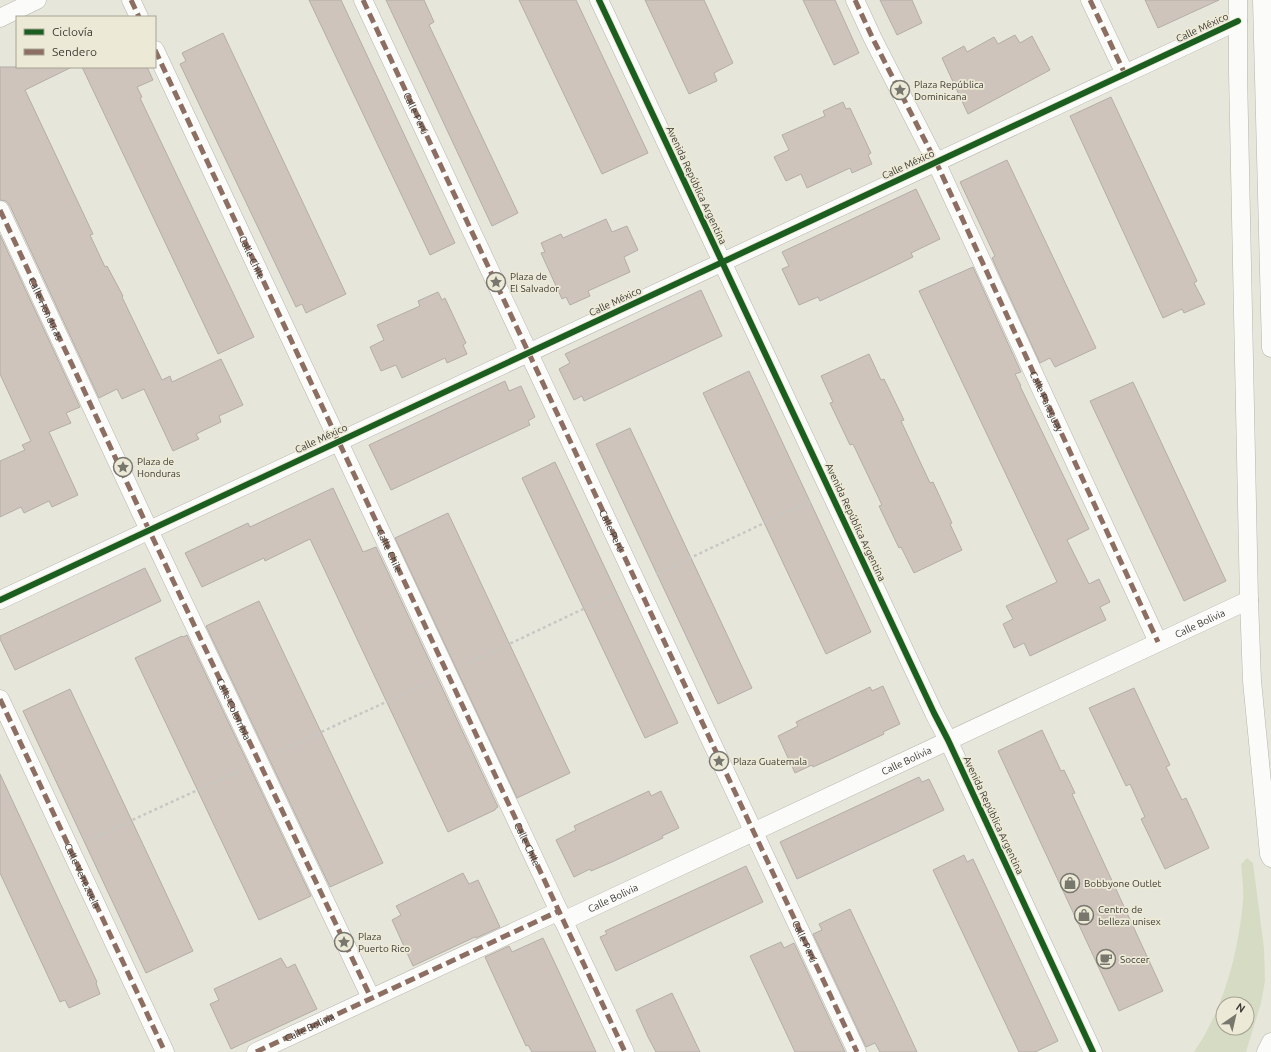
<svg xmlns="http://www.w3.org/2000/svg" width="1271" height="1052" viewBox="0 0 1271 1052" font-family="Ubuntu,sans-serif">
  <rect width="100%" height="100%" fill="#e7e6db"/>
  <path fill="#d6dcc4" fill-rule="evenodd" d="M1247,858L1253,863L1264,948L1265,981L1261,1003L1246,1052H1194C1224,1008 1238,954 1243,901C1244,889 1242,876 1241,864ZM1223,1004H1247V1028H1223Z"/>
  <g fill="#cec4bb" stroke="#b3aea8">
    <polygon points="309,0 341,0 455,243 430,255"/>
    <polygon points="386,0 424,0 434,22 429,25 518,213 492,226"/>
    <polygon points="519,0 576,0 648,153 602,174"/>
    <polygon points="645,0 704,0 733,63 714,73 717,81 689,94"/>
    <polygon points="803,0 835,0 859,53 834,65"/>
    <polygon points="880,0 912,0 922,23 897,35"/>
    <polygon points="1145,0 1219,0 1158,28"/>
    <polygon points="223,33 346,294 306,313 302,304 296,307 180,64 186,61 182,53"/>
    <polygon points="1015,35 1020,43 1032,36 1050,70 968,114 942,58 964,46 967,52 994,37 998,44"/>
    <polygon points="0,67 72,67 25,90 93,234 90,235 105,267 107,266 123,296 122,297 162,380 170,376 172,382 221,359 243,405 219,416 221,422 196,434 199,439 173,451 144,389 122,399 117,389 99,398 10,206 6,201 0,200"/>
    <polygon points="82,67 147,67 153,80 137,87 142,97 140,98 254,337 218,354"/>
    <polygon points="1111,97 1197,281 1194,283 1205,304 1184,313 1182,309 1163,318 1070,116"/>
    <polygon points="843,102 846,109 850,108 871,153 868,155 872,164 852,173 850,168 807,188 801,174 786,181 774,157 789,150 782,135 825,116 823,111"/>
    <polygon points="1007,160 1096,348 1055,367 1050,358 1040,363 992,258 995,256 960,182"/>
    <polygon points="916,189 940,239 911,253 913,257 874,276 820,301 818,297 799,305 782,269 789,266 782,252"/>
    <polygon points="606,219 612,232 627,226 638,250 624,257 630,272 588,291 590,296 570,305 566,297 562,299 541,253 545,252 541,243 561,234 563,238"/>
    <polygon points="0,235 80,407 66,413 71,423 49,432 78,495 52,507 49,501 24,513 21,507 0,517 0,461 25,450 22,445 31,441 0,374"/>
    <polygon points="973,267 1021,372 1015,374 1021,386 1020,386 1089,529 1067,540 1089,584 1099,579 1110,602 1100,607 1106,620 1030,656 1024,643 1014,648 1003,624 1013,619 1006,606 1057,582 919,291"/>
    <polygon points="701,290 722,336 584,401 582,396 574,400 559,369 570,363 565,354"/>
    <polygon points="438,292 442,300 445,298 466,343 463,345 467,354 447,363 445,358 402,378 396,365 381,371 370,347 384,340 377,325 420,306 418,301"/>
    <polygon points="869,354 881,380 884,379 904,420 901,421 930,483 933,482 952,523 950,524 962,550 914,573 901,547 899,548 879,506 882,505 853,444 850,445 830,403 833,402 821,376"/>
    <polygon points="749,371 871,632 826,654 703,393"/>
    <polygon points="505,381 509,391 521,386 535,417 528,421 530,425 391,490 369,445"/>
    <polygon points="1133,382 1226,581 1184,601 1090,401"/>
    <polygon points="630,428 752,688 718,704 596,444"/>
    <polygon points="555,462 678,723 645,738 522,478"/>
    <polygon points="333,488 363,552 376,547 498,807 495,809 495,810 448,832 310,539 265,561 264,558 202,587 185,553 248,523 250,527"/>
    <polygon points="448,513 570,773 517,798 395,538"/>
    <polygon points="145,568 161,601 15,670 0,639 0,636"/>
    <polygon points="259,601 383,863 330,887 206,626"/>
    <polygon points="187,635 311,896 259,920 135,658 182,636 183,637"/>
    <polygon points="883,686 900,724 883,732 884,734 833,758 813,767 812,765 795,773 778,736 798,726 796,722 870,687 872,691"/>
    <polygon points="1134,688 1170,765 1166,767 1182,800 1186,798 1209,848 1165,869 1141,819 1145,817 1130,784 1126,786 1089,708"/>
    <polygon points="70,689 193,951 146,973 23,711"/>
    <polygon points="1042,730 1061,771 1064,770 1075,793 1072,794 1163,991 1119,1011 998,751"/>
    <polygon points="0,774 97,982 96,983 100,994 69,1008 65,1000 60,1002 0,873"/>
    <polygon points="919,777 922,782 929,779 944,810 797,879 780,842"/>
    <polygon points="649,791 651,796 661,791 679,828 662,836 663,838 612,862 591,871 590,869 574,877 556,840 576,830 574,826"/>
    <polygon points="964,855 967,862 973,859 1058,1041 1035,1052 1019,1052 933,870"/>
    <polygon points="746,866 763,902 616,971 600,937 607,934 605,931"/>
    <polygon points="463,873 469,884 478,880 500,927 476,938 475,937 413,966 392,920 401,915 396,906"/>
    <polygon points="850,909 899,1013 917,1052 880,1052 875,1043 866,1047 813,934 822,930 819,924"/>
    <polygon points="543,938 559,972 596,1052 532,1052 528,1045 526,1046 485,957 509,946 512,952"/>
    <polygon points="781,942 784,948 794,943 845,1052 795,1052 750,956"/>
    <polygon points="281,958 287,968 295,964 317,1009 231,1049 210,1004 219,1000 214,989"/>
    <polygon points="672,993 682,1014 700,1052 656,1052 648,1037 636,1010"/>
  </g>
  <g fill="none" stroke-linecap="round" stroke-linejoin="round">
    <defs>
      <g id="street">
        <polyline points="131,0 139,17"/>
        <polyline points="363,0 857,1052"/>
        <polyline points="599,0 934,713 948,740 1093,1052"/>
        <polyline points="855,0 873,39 936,162 1158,642"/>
        <polyline points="1090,0 1125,74"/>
        <polyline points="1238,0 1238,73 1249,600 1252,681 1269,854 1271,858"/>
        <polyline points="1262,0 1271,348"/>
        <polyline points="0,18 37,0"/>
        <polyline points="155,50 625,1052"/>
        <path id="s1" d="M0,210L149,530L371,998"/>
        <polyline points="0,600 1238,21"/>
        <path id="s2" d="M0,699L165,1052"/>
        <path id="s3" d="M563,921L1249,600"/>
        <path id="s4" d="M256,1052L559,911"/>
        <polyline points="1266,1052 1271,1042"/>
      </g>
    </defs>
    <use href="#street" stroke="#b6b5ad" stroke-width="19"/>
    <g stroke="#c7c7c3" stroke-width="2.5" stroke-dasharray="3 3" stroke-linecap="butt">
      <polyline points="656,574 811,501"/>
      <polyline points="467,664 619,592"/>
      <polyline points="278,752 429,682"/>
      <polyline points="89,840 241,770"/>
    </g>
    <use href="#street" stroke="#fbfbfa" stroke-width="18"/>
    <g stroke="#8d6e63" stroke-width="5" stroke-dasharray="10 5" stroke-linecap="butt">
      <polyline points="131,0 139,17"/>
      <path id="s5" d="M363,0L857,1052"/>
      <path id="s6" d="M855,0L873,39L936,162L1158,642"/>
      <polyline points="1090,0 1125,74"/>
      <path id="s7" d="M155,50L625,1052"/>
      <polyline points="0,210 149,530 371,998"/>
      <polyline points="0,699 165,1052"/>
      <polyline points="256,1052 559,911"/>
    </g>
    <defs>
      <g id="cycleway">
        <polyline points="599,0 934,713 948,740 1093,1052"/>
        <polyline points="0,600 1238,21"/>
      </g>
    </defs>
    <use href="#cycleway" stroke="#ece9d6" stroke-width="8"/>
    <use href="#cycleway" stroke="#1b5e20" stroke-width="6"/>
  </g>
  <defs>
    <symbol id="sight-ring" viewBox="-11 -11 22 22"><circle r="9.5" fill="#ece9d6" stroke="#78776e" stroke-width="1.5"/><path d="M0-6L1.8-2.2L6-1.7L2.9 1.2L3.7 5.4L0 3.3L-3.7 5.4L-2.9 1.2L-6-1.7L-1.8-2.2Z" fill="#78776e"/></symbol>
    <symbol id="shop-ring" viewBox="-11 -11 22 22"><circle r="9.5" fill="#ece9d6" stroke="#78776e" stroke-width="1.5"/><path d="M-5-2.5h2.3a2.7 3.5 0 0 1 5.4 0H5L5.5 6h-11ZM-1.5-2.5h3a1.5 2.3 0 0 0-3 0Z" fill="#78776e"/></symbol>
    <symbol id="cafe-ring" viewBox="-11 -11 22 22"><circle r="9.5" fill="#ece9d6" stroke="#78776e" stroke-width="1.5"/><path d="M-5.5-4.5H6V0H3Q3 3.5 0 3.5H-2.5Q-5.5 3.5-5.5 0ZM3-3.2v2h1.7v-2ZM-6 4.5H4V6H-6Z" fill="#78776e"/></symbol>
  </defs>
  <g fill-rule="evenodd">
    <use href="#sight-ring" x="889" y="79" width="22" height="22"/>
    <use href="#sight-ring" x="485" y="271" width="22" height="22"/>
    <use href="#sight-ring" x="112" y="456" width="22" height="22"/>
    <use href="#sight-ring" x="708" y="750" width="22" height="22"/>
    <use href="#shop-ring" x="1059" y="872" width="22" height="22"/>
    <use href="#shop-ring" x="1073" y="904" width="22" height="22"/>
    <use href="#sight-ring" x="333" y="931" width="22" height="22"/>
    <use href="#cafe-ring" x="1095" y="948" width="22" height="22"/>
  </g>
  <g text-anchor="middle" stroke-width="3.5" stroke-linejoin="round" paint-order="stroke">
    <g font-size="10" fill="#3d3b34" stroke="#ece9d6">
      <text transform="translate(1202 27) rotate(-25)" y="4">Calle México</text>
      <text dy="4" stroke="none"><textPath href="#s5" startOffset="125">Calle Perú</textPath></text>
      <text transform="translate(908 164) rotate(-25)" y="4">Calle México</text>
      <text transform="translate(697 185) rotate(65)" y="4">Avenida República Argentina</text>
      <text dy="4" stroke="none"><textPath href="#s7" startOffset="229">Calle Chile</textPath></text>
      <text transform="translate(615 301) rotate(-25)" y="4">Calle México</text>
      <text dy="4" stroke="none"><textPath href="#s1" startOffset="109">Calle Honduras</textPath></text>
      <text dy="4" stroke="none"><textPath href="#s6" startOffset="445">Calle Paraguay</textPath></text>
      <text transform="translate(321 438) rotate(-25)" y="4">Calle México</text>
      <text transform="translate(856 522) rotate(65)" y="4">Avenida República Argentina</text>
      <text dy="4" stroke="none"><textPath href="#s5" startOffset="586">Calle Perú</textPath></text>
      <text dy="4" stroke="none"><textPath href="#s7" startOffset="553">Calle Chile</textPath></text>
      <text dy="4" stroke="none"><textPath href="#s3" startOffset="703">Calle Bolivia</textPath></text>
      <text dy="4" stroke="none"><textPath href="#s1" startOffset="551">Calle Colombia</textPath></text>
      <text dy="4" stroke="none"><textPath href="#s3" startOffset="379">Calle Bolivia</textPath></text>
      <text transform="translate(994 815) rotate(65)" y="4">Avenida República Argentina</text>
      <text dy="4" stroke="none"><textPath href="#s7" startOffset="877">Calle Chile</textPath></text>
      <text dy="4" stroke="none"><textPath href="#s2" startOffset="195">Calle Venezuela</textPath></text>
      <text dy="4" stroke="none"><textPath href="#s3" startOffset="55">Calle Bolivia</textPath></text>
      <text dy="4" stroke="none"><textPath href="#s5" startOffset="1040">Calle Perú</textPath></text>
      <text dy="4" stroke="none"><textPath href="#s4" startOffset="59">Calle Bolivia</textPath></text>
    </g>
    <g font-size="10" fill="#3d3b34" stroke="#ece9d6" text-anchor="start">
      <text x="914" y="88">Plaza República<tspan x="914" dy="12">Dominicana</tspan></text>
      <text x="510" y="280">Plaza de<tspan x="510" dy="12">El Salvador</tspan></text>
      <text x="137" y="465">Plaza de<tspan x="137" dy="12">Honduras</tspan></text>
      <text x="733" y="765">Plaza Guatemala</text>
      <text x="1084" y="887">Bobbyone Outlet</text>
      <text x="1098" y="913">Centro de<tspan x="1098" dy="12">belleza unisex</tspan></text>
      <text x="358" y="940">Plaza<tspan x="358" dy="12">Puerto Rico</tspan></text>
      <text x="1120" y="963">Soccer</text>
    </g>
  </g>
  <rect x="16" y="16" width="140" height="52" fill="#ece9d6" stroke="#a6a395"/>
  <rect x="24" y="29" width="20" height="6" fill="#1b5e20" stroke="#a6a395"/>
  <text x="52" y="36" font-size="12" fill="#3d3b34">Ciclovía</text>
  <rect x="24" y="49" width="20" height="6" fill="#8d6e63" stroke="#a6a395"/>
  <text x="52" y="56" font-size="12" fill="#3d3b34">Sendero</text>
  <g transform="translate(1235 1016) rotate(34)"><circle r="19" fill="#ece9d6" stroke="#a6a395"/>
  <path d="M0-3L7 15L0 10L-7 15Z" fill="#78776e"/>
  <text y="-6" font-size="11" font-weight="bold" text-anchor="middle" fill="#3d3b34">N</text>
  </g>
</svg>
